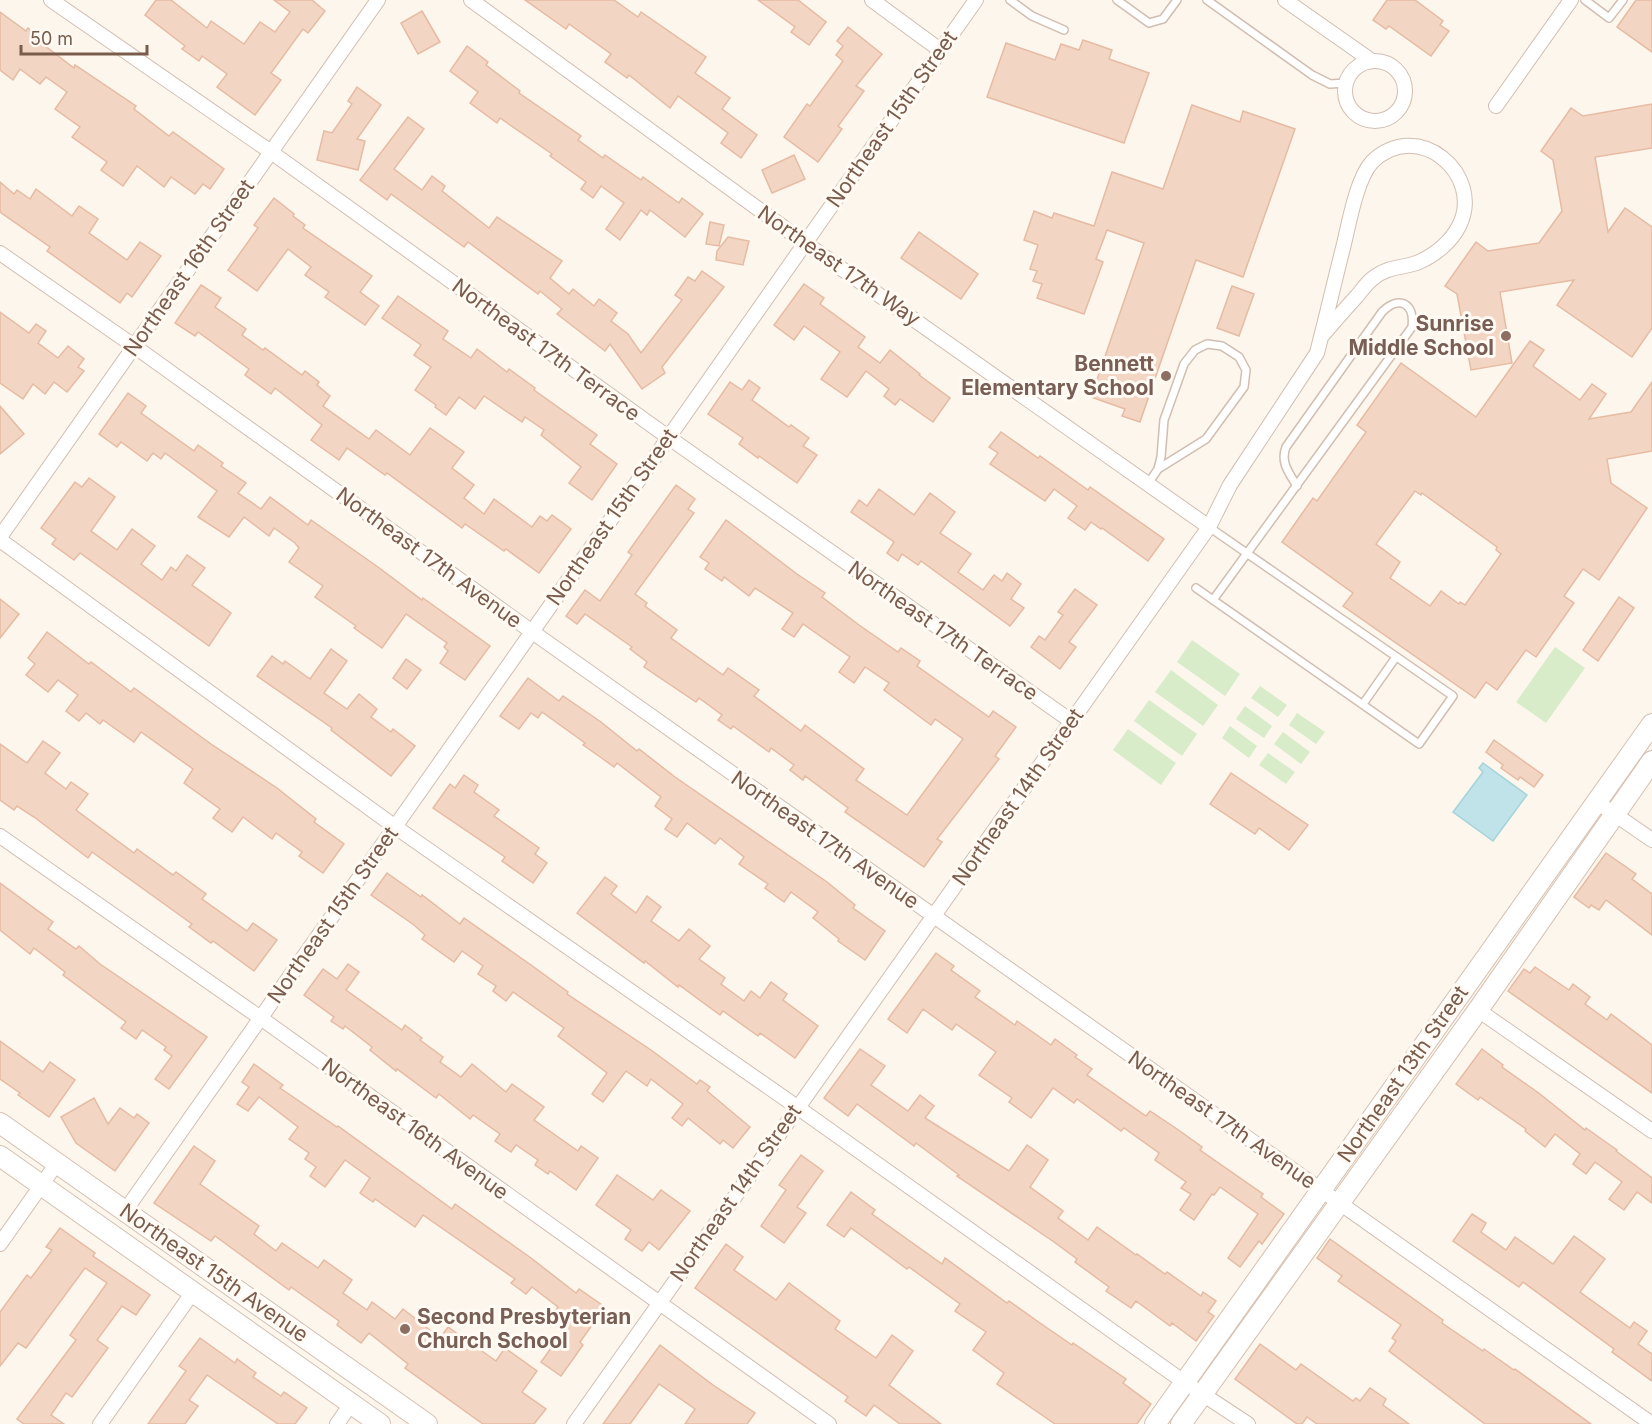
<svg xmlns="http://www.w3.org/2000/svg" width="1652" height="1424" viewBox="0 0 1652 1424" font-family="Inter,sans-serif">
  <rect width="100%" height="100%" fill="#fdf6ec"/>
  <g fill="#d8ecc9">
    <polygon points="1192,640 1240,674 1225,696 1177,662"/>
    <polygon points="1555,647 1585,668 1546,723 1516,702"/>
    <polygon points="1171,670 1218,705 1203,726 1155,692"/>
    <polygon points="1260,686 1287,705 1278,717 1251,698"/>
    <polygon points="1149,700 1197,734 1182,756 1134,721"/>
    <polygon points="1245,706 1272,726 1264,738 1236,719"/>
    <polygon points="1297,713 1325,732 1316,744 1289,725"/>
    <polygon points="1230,726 1257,746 1249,758 1222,738"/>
    <polygon points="1128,729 1176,763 1161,785 1113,750"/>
    <polygon points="1283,732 1310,752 1301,764 1274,744"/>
    <polygon points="1268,753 1295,772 1286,784 1259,765"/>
  </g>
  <polygon fill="#bfe3e8" stroke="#a5d3da" stroke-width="1.5" points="1483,763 1527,795 1493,841 1453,812 1483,772 1479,768"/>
  <g fill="#f3d5c3" stroke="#e6bba3" stroke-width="1.5" fill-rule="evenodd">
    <polygon points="156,0 171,0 207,28 211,21 244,44 260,22 275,32 290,12 274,0 312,0 325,11 308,33 303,29 271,73 281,80 255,115 217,87 227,74 202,56 199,61 182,49 185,46 145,15"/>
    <polygon points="525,0 614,0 638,17 641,12 706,57 695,73 730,98 722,109 757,135 741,158 721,143 728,133 678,96 670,108 629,75 627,78 605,62 611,54 569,24 566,29"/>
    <polygon points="758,0 798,0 826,22 809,45 791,32 795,27"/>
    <polygon points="1387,0 1415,0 1443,21 1440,25 1449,31 1431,56 1389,26 1386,29 1373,20"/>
    <polygon points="1636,0 1652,0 1652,52 1617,27"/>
    <polygon points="422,11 440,42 418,54 401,23"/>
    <polygon points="0,12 26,31 28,28 42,39 40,42 74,68 75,65 136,106 134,109 169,136 173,132 224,169 210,189 203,184 195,194 171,177 164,187 137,166 123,186 101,170 107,162 72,137 80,127 55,109 67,92 46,77 40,84 20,69 13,80 0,70"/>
    <polygon points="848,27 882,54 856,86 864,91 838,126 842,129 818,162 784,137 807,104 810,106 843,61 836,55 843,46 837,41"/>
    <polygon points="1083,40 1112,50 1109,59 1149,73 1124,143 987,97 1006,43 1055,60 1061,44 1079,50"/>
    <polygon points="467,46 488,62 486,65 520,91 519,93 581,136 578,140 603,158 605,155 641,180 643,177 679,203 682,198 703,214 685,237 650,210 647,215 641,210 620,240 606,229 624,203 601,186 593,198 581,189 586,182 550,156 552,154 500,118 497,123 470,103 478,92 450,71"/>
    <polygon points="357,87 381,105 357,139 365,141 358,170 317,160 324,131 332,133 352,104 348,101"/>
    <polygon points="1652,104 1652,148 1595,157 1608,232 1625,208 1652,227 1652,328 1632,357 1557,305 1574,280 1500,292 1512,363 1471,370 1457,294 1445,286 1476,242 1488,251 1539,243 1562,211 1553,160 1541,151 1571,108 1583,116"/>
    <polygon points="1192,105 1240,122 1243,111 1295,129 1243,277 1196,260 1140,422 1122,416 1125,409 1091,397 1144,243 1107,230 1096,259 1103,262 1084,314 1037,298 1042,284 1033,281 1037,271 1030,269 1038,245 1024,240 1034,211 1052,218 1054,213 1094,226 1112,172 1163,189"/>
    <polygon points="408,117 424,129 394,169 422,190 432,176 445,186 442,191 489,228 497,217 562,261 550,278 569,294 573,289 594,306 599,299 617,313 611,321 628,334 641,353 682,300 675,295 688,277 695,281 702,271 724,287 662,367 665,373 642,389 610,344 605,351 557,314 562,309 540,291 538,294 468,242 464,247 391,194 387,200 360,180"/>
    <polygon points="794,155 805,179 772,193 762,170"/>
    <polygon points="0,182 14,194 17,190 30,199 36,189 72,216 79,206 98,219 89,233 127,260 140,242 161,256 132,297 127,293 120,303 47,251 50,247 0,212"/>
    <polygon points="274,198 294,214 293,216 305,225 303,228 372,276 360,292 379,306 365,325 325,297 329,292 305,275 311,267 288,249 257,291 228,270 258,228 254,225"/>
    <polygon points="710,222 724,225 719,246 706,244"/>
    <polygon points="919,232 978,274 961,299 901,258"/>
    <polygon points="728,237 749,241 743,265 716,260 717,251"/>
    <polygon points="804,284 824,298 820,304 865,337 858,347 880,363 890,350 920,374 919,375 950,398 933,422 900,399 895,405 884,396 889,389 866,371 847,397 821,379 840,352 804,326 794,340 774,325"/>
    <polygon points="201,285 221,298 215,307 246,329 242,335 263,350 265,348 302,375 305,371 319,382 317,385 330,396 323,406 369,439 376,430 410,455 430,428 464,452 452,468 474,485 464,498 484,514 494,499 532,527 540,516 547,521 552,515 571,529 539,573 506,549 504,551 465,524 462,528 387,473 385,475 347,448 339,460 311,440 322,425 275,388 271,394 245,375 249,369 198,332 195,336 175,323"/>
    <polygon points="1232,286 1254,294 1239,336 1217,328"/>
    <polygon points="398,296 448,331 443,339 471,358 477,349 507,372 509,369 535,388 534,390 597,435 590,444 617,464 592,500 569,483 581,467 541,435 544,430 525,417 522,422 484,396 475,409 459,397 446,415 435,407 436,405 415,390 431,367 414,355 421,345 382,318"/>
    <polygon points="0,312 29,333 36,324 46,331 38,343 58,358 68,346 84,359 78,367 84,371 67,392 54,382 45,394 33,384 23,399 0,383"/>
    <path d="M1530,341L1544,350L1533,366L1580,400L1592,384L1606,394L1589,419L1631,412L1652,382V451L1607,459L1611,483L1647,508L1599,580L1583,569L1564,596L1574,603L1536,657L1526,650L1497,690L1486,682L1475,698L1343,606L1353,593L1282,542L1313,498L1317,501L1366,432L1357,425L1401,363L1476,417ZM1415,491L1421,495L1422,493L1497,547L1496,550L1501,554L1465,605L1460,602L1459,604L1441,591L1430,606L1390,578L1400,562L1376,544Z"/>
    <polygon points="749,380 760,388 752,400 789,427 791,425 809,438 803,446 817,455 797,483 759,456 758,458 739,444 743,438 708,414 730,382 742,390"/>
    <polygon points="128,393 146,406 141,413 194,451 198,445 223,463 221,466 246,483 238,493 261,509 270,497 308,525 311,520 378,567 422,600 423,598 490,646 465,680 440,663 448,651 444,647 447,643 406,614 382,648 354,628 356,626 315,597 323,586 289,562 299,548 295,543 274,528 269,536 244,517 229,537 198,517 217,491 165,453 161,459 153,453 147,461 121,442 117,447 99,434"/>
    <polygon points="0,406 24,434 0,454"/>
    <polygon points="1001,432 1038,458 1040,456 1088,490 1090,487 1164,539 1148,561 1102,528 1101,529 1091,522 1085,530 1068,518 1077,506 1054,489 1045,501 990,464 998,453 989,447"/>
    <polygon points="89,478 115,497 91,531 117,550 132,529 155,546 141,564 162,580 171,567 176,571 187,555 205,568 192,585 231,613 209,646 80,553 74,560 52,544 56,539 41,528 75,482 82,487"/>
    <polygon points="676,485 695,499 688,509 694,513 635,594 647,603 645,606 677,630 671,638 723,675 728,668 759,690 754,696 801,731 805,725 864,769 856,780 907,815 963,739 935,719 931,725 912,711 884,690 889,683 865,667 854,683 839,672 850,657 803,624 794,637 782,629 793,613 755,588 749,596 724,577 722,581 705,569 709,563 700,557 726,520 797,574 825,593 822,597 859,625 898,652 901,648 920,661 917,666 989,717 993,711 1016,727 995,756 999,759 937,839 942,842 924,867 845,812 848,808 805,776 803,780 790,770 794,765 771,748 769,752 733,726 731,729 718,720 722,715 699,698 696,702 644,667 647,662 630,649 632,647 585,614 577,624 566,616 585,590 600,601 632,555 628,552"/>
    <polygon points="879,489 914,515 930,493 955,512 940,533 971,554 958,572 983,590 994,575 1002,581 1007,573 1021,584 1011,599 1024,608 1010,626 921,561 918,565 902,554 898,561 887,553 894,542 851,512 859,500 867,506"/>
    <polygon points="1075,589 1097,605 1069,642 1076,647 1060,669 1031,647 1039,636 1045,640 1063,615 1058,612"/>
    <polygon points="1619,597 1634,608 1598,661 1583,650"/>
    <polygon points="0,599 19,614 0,638"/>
    <polygon points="47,632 89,664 91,662 131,692 134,688 211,744 277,788 316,819 314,822 344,844 323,873 299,856 302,852 276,833 272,839 243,817 232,832 213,818 220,809 184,783 193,769 141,732 134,742 103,720 100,724 86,713 79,721 66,711 78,695 58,680 48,692 26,675 35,664 28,658"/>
    <polygon points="331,649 347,661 324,693 347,709 359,694 377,709 371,717 391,732 393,729 415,746 391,776 331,730 332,728 257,676 272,656 283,664 285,661 310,679"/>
    <polygon points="406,659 421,670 407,689 393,678"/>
    <polygon points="528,678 559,701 563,696 601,722 637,751 639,749 675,777 827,882 855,905 853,908 885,931 865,960 838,941 839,939 813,918 818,912 791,892 784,902 765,888 768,884 739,864 744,857 720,838 715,844 687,823 677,837 665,829 672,819 655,806 661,797 617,763 614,767 603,759 583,745 585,743 542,712 538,718 531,713 519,729 500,716"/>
    <polygon points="1494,740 1543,775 1534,787 1520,777 1518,780 1501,768 1503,765 1486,752"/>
    <polygon points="43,741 60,753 45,773 66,789 71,782 88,794 76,810 134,853 137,849 173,875 176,872 206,894 202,899 247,931 253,923 277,940 254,971 213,941 211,943 189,927 192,924 92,852 88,858 34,817 17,806 14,810 0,800 0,744 27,763"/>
    <polygon points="1231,773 1308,825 1289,850 1259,828 1255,834 1210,804"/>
    <polygon points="464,775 478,785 474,792 499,810 494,816 539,848 535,854 547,863 533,883 502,861 505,857 433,808 450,784 455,788"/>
    <polygon points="1606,853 1636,874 1632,879 1652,894 1652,935 1606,900 1599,910 1591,905 1589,908 1574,897"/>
    <polygon points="387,873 421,897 422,895 460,924 464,918 531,965 568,992 567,994 651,1050 697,1084 700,1080 710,1087 707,1091 750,1127 733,1148 723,1140 720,1144 688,1118 682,1126 672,1118 683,1104 651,1079 647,1086 626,1071 603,1102 592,1094 607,1073 558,1036 564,1028 513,992 506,1001 493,991 496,986 478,974 483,966 462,951 454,962 422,939 425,935 414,925 371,895"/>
    <polygon points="605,877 617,886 611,894 636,913 647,896 661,907 651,921 679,941 689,929 710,946 699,959 725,978 721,984 744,1001 751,991 760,998 771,982 787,994 783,1000 818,1026 795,1058 760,1033 758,1036 723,1011 720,1015 679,985 678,987 645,961 644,963 577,913"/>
    <polygon points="0,883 53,922 48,929 76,949 79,946 100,964 207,1037 169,1089 155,1079 172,1056 164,1050 166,1047 142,1030 136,1039 121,1028 126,1022 63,975 65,972 34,948 30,954 0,930"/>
    <polygon points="936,953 954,966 951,970 980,991 975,997 1015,1025 1017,1021 1051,1045 1055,1039 1077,1055 1075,1057 1092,1069 1087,1075 1146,1116 1150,1111 1177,1129 1202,1147 1200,1150 1263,1194 1261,1197 1284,1214 1262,1244 1259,1241 1240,1267 1228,1258 1258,1214 1220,1187 1214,1195 1212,1194 1194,1220 1180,1210 1191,1194 1181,1188 1186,1182 1155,1160 1159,1153 1124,1128 1121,1131 1077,1099 1074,1103 1053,1088 1031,1118 1009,1102 1012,1098 979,1075 996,1052 956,1024 952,1030 923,1009 907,1033 888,1019"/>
    <polygon points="348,964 359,972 346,990 402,1030 405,1025 422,1038 420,1040 443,1057 440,1062 461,1077 472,1064 506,1092 512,1084 544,1107 534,1120 578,1151 581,1146 598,1158 576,1190 550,1171 548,1174 535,1165 538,1160 516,1145 511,1152 495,1141 500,1134 473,1115 470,1119 439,1094 436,1098 397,1069 396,1071 370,1050 372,1047 345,1026 343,1029 331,1021 334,1017 304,995 323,969 337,979"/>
    <polygon points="1535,967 1569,990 1573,984 1590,997 1585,1004 1607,1020 1611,1014 1652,1045 1652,1093 1508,991 1524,969 1530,973"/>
    <polygon points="0,1041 43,1072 50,1062 75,1080 49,1117 18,1095 20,1093 0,1079"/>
    <polygon points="860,1049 885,1066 871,1085 908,1111 920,1095 934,1106 925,1118 1009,1171 1027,1145 1048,1160 1030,1187 1063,1211 1058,1218 1088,1240 1097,1227 1136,1255 1137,1254 1165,1274 1167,1272 1201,1296 1203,1292 1216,1301 1208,1312 1214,1316 1196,1341 1172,1323 1170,1326 1136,1301 1131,1308 1106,1291 1109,1287 1075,1262 1077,1259 1054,1242 957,1176 959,1175 916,1143 914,1146 857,1104 848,1116 824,1098"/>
    <polygon points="1482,1049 1503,1065 1502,1067 1540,1094 1585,1130 1586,1128 1617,1150 1616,1151 1652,1178 1652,1203 1637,1192 1624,1210 1609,1199 1622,1182 1595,1162 1586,1174 1573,1164 1580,1154 1555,1134 1545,1147 1525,1131 1526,1129 1480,1097 1478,1100 1456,1084"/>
    <polygon points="254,1064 283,1085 280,1088 337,1127 338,1126 452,1209 455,1204 531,1258 576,1293 579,1289 605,1307 580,1342 583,1345 561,1376 541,1362 571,1320 556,1310 558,1307 532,1287 526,1294 511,1283 515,1279 423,1215 415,1227 375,1199 373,1202 360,1193 370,1178 345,1160 325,1187 310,1176 316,1167 305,1159 309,1153 289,1139 298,1127 259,1097 248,1111 237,1104 249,1087 242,1082"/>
    <polygon points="94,1098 108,1124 120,1108 134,1118 137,1114 149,1123 115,1171 76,1143 61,1117"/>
    <polygon points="194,1146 215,1161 200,1184 259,1226 254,1234 276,1251 282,1243 318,1268 324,1260 352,1280 343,1293 367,1310 372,1302 395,1319 403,1309 440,1338 448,1327 496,1361 505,1348 537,1371 522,1392 546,1409 534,1424 483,1424 405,1368 408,1364 369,1333 361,1343 337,1325 339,1321 291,1287 289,1290 215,1236 211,1241 154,1203"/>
    <polygon points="801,1155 823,1171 797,1207 806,1213 784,1243 761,1226 786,1190 779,1185"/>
    <polygon points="617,1175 653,1200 661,1190 690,1211 659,1250 649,1242 642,1251 625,1239 631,1230 596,1205"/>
    <polygon points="851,1192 875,1210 872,1214 942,1264 945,1258 1007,1303 1009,1301 1040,1323 1072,1345 1073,1343 1126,1379 1123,1383 1151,1404 1137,1424 1055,1424 997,1384 1004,1373 973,1350 986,1332 955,1311 960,1304 909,1267 907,1269 851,1228 844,1237 827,1225"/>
    <polygon points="1472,1214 1486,1223 1481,1232 1506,1250 1515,1237 1553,1264 1574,1236 1605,1259 1580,1292 1630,1328 1634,1322 1647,1331 1638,1344 1652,1354 1652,1381 1612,1352 1614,1349 1523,1282 1519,1287 1453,1241"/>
    <polygon points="60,1228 95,1253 93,1256 150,1295 136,1315 122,1306 97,1340 108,1348 72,1397 66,1393 51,1415 64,1424 24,1424 17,1419 76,1340 70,1335 107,1283 85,1268 26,1348 18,1343 0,1366 0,1312 27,1275 31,1278 52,1250 46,1247"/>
    <polygon points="1330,1239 1443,1320 1442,1323 1483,1351 1484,1349 1514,1370 1515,1369 1591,1424 1485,1424 1389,1351 1396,1341 1392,1338 1401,1325 1338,1281 1342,1276 1317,1258"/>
    <polygon points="726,1244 743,1257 734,1270 776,1300 789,1283 840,1321 835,1329 876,1358 892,1335 913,1351 889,1385 941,1424 900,1424 874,1405 866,1416 845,1401 848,1397 695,1288"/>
    <polygon points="200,1338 235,1363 237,1359 256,1373 253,1377 281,1396 284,1392 307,1408 295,1424 278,1424 207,1375 189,1400 198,1406 185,1424 148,1424 186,1371 179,1366"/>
    <polygon points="1260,1344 1296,1370 1301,1364 1353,1401 1356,1398 1360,1401 1370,1388 1386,1399 1383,1405 1409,1424 1317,1424 1307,1417 1302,1424 1297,1424 1235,1379"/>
    <polygon points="660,1345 713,1385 755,1413 747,1424 685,1424 695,1409 659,1384 630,1424 603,1424"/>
  </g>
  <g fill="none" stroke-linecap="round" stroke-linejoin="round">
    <defs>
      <g id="lane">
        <polyline points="1010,0 1032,16 1064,30"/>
        <polyline points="1117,0 1149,23 1163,19 1177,0"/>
        <polyline points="1207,0 1312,75 1330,84 1346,83"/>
        <polyline points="1585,0 1609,18 1623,0"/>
        <polyline points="1148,484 1158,469 1161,457 1164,420 1184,364 1195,350 1207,344 1222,346 1239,357 1246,370 1244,387 1206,439 1158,469"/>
        <polyline points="1196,588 1419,744 1453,696 1209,527"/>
        <path d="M1213,600L1412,327C1415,303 1399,295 1382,312L1286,447C1280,462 1289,473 1297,486"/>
        <polyline points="1363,704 1396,657"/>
      </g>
      <g id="street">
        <polyline points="51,0 271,152 668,437 1071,721"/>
        <polyline points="471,0 805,243 1209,527"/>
        <polyline points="872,0 940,50"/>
        <polyline points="1285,0 1372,61"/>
        <circle cx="1375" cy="91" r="30"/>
        <polyline points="1496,106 1571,0"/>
        <polyline points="0,253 134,346 531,631 1652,1424"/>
        <polyline points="0,537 378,0"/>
        <polyline points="0,540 394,826 797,1107 1184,1382 1248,1424"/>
        <polyline points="1597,802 1652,840"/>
        <polyline points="0,836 262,1019 829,1424"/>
        <polyline points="1478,1010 1652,1131"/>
        <polyline points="125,1211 976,0"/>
        <polyline points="0,1244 57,1163"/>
        <polyline points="100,1424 193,1292"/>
        <polyline points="337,1424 351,1404"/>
        <path d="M574,1424L1209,527L1230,485L1317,353L1321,337C1329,306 1336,275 1344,244C1349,223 1357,178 1372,162C1418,117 1485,175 1459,226C1451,242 1435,255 1419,262C1402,269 1389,265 1372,279C1367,283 1362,290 1357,296C1345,309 1333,323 1321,337"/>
      </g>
      <g id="secondary">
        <polyline points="0,1123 427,1424"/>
        <polyline points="0,1156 380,1424"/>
        <polyline points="1155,1424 1652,724"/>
        <polyline points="1181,1424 1478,1010 1652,761"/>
      </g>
    </defs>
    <use href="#lane" stroke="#d1beb0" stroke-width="10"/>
    <use href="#street" stroke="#d1beb0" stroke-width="16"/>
    <use href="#secondary" stroke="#d6c0b0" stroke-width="22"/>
    <use href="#lane" stroke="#fff" stroke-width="7"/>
    <use href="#street" stroke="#fff" stroke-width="14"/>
    <use href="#secondary" stroke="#fff" stroke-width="20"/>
  </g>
  <g fill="#8d6e63" stroke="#fffaf3" stroke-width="2">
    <circle cx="1506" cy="336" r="6"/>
    <circle cx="1166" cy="376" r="6"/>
    <circle cx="405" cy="1329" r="6"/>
  </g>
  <g text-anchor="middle" stroke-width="6" stroke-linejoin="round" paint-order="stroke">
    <g font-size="21" fill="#7a5c4d" stroke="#fffaf3">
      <text transform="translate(892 119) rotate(-55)" y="7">Northeast 15th Street</text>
      <text transform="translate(839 266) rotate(35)" y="7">Northeast 17th Way</text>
      <text transform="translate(189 268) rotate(-55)" y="7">Northeast 16th Street</text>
      <text transform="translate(546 350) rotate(36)" y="7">Northeast 17th Terrace</text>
      <text transform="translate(612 517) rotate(-55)" y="7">Northeast 15th Street</text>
      <text transform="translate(429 558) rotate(36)" y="7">Northeast 17th Avenue</text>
      <text transform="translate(943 631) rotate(35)" y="7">Northeast 17th Terrace</text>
      <text transform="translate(1018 797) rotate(-55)" y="7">Northeast 14th Street</text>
      <text transform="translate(825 840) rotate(35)" y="7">Northeast 17th Avenue</text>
      <text transform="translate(333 915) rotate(-55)" y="7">Northeast 15th Street</text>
      <text transform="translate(1403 1074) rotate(-55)" y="7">Northeast 13th Street</text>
      <text transform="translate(1222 1120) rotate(35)" y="7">Northeast 17th Avenue</text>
      <text transform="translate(415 1129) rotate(36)" y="7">Northeast 16th Avenue</text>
      <text transform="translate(736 1193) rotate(-55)" y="7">Northeast 14th Street</text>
      <text transform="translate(214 1273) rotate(35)" y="7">Northeast 15th Avenue</text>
    </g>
    <g font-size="21" font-weight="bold" fill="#785e54" stroke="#fffaf3" text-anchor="end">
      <text x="1494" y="331">Sunrise<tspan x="1494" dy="24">Middle School</tspan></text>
      <text x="1154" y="371">Bennett<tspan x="1154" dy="24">Elementary School</tspan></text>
      <text x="417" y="1324" text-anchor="start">Second Presbyterian<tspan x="417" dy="24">Church School</tspan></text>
    </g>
  </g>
  <path d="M21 45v9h126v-9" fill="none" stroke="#7a5c4d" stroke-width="3"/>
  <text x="30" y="45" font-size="18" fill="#7a5c4d" stroke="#fffaf3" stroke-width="4.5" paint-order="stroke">50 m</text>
</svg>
